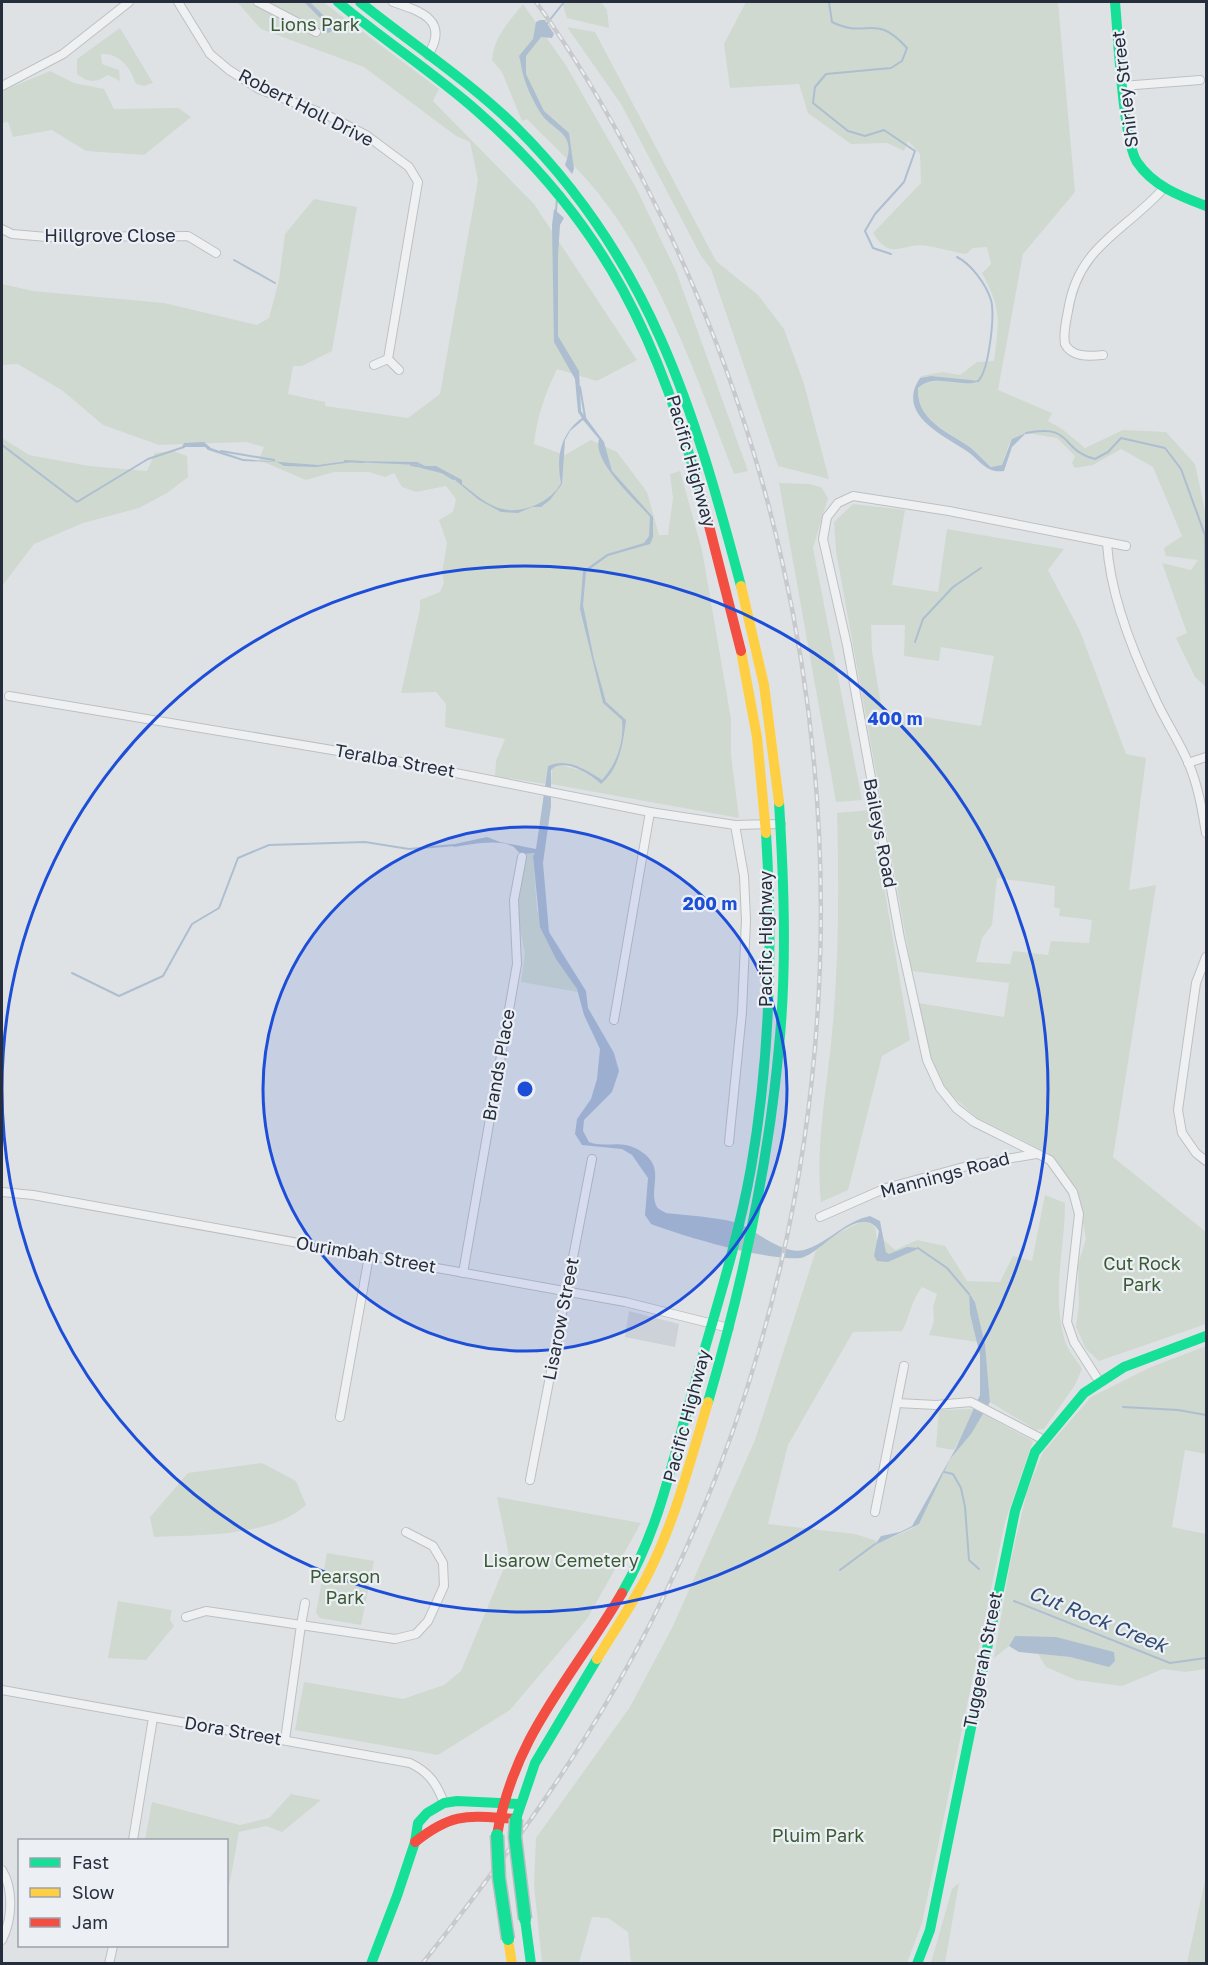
<svg xmlns="http://www.w3.org/2000/svg" width="1208" height="1965" viewBox="0 0 1208 1965" font-family="'Golos Text',sans-serif">
  <rect width="100%" height="100%" fill="#dfe2e5"/>
  <polygon fill="#cdd1d8" points="629,1311 679,1324 675,1347 625,1337"/>
  <g fill="#cfd9d0" fill-rule="evenodd">
    <path d="M237,2H323L439,89L433,101L534,204L637,360L597,381L557,369C545,394 537,417 534,444L565,455L591,440L617,452L647,492L659,535H668L673,498L670,474L680,471L702,550L731,719V755L739,818L551,784L552,768L560,765L580,770L581,767L560,763L548,766L545,784L495,776L496,761L505,739L445,727L446,704L436,692L401,693L420,609V600L440,592L444,583L442,573L447,543L439,520L453,512L456,499L446,486L416,492L402,487L394,473L385,477L369,472H334L306,480L259,460L264,447L246,442L159,445L103,425L63,391L18,364L2,365V284L33,291L164,303L257,325L269,318L279,280L285,234L314,199L357,207L332,351L302,366H293L288,394L325,402V406L408,418L440,394L478,180L470,142L456,136L364,67L261,29Z"/>
    <polygon points="562,2 601,2 607,10 609,28 567,18"/>
    <path d="M746,2H1058L1075,192L1023,254L998,390L1052,413L1048,421L1062,429L1085,448L1123,430L1166,432L1195,464L1206,515V687L1195,677L1176,638L1187,633L1162,563L1191,570L1198,560L1166,556L1164,548L1182,536L1153,467L1121,449L1093,465L1075,468L1072,463L1075,456L1057,438L1026,433L1009,444L1002,465L992,467C984,461 978,454 971,448C949,431 916,421 918,388C934,374 959,385 978,381L931,376L920,378L921,376L943,372L960,375L977,362L994,361C999,320 1002,310 982,273L991,264L987,247L973,248L966,254C952,252 941,248 928,246C904,241 891,263 873,233L921,183L920,154L908,141L904,151L887,143L851,144L808,113L799,84L730,88L724,44Z"/>
    <path d="M523,4L567,67L636,188L676,271L748,471L734,474C697,378 656,259 588,181C569,159 547,140 527,119L522,121L502,72L492,60C494,36 509,22 523,4Z"/>
    <polygon points="567,27 595,32 716,261 758,295 784,329 804,384 829,479 778,466 711,269 701,256 621,104"/>
    <path d="M120,28L153,83L144,86L136,84C130,67 120,53 101,54L102,64L119,70L120,81L108,75C95,83 89,83 77,74V59Z"/>
    <polygon points="50,71 74,83 104,89 114,109 178,108 191,117 144,155 86,151 52,130 13,137 8,122 2,123 2,91"/>
    <polygon points="2,438 29,455 89,466 147,471 155,453 173,451 187,456 188,477 167,493 139,508 83,523 34,544 2,586"/>
    <polygon points="779,483 809,484 821,487 828,498 813,548 862,800 836,802"/>
    <path d="M853,504L905,510L892,585L938,592L947,529L1064,549L1048,570L1080,631L1126,754L1146,758L1129,890L1156,885L1113,1157L1206,1232V1324L1099,1361L1086,1349L1076,1327L1079,1304L1078,1265L1086,1239L1077,1188L1048,1153L976,1117L946,1090L932,1061L918,1003L1004,1017L1009,983L912,971L836,551L834,522ZM871,625H905L904,656L939,661L941,647L994,656L981,726L882,710L872,651ZM997,878L1055,886L1054,907L1060,909L1059,916L1092,920L1089,943L1051,941L1048,955L1013,951L1010,964L976,962L982,938L992,925Z"/>
    <path d="M871,810L910,1040L882,1056L848,1190L821,1202C815,1145 827,1089 832,1033C839,960 839,886 837,813Z"/>
    <polygon points="525,849 537,852 533,856 537,910 578,992 521,982 525,953 519,924 519,899"/>
    <path d="M1045,1195L1065,1203C1065,1250 1051,1294 1065,1341C1068,1351 1077,1360 1082,1369L1075,1385L1044,1429L1036,1430L990,1402L985,1344L974,1298L970,1314L978,1342L929,1335L934,1321L933,1307L937,1294L922,1287C911,1301 910,1316 902,1331L853,1332L788,1445L768,1524L855,1534L877,1541V1544L913,1528L950,1459L983,1414L1033,1441L1005,1522L922,1923L907,1963H631L628,1932L608,1918L592,1917L579,1963H542L534,1885L536,1838L630,1707L673,1626L755,1440L816,1250L836,1234L863,1221C880,1225 874,1231 878,1244C879,1250 885,1256 888,1262L914,1250L889,1254L886,1252L884,1240L895,1250L917,1240L945,1246L967,1281L1000,1282L1013,1256L1032,1261Z"/>
    <polygon points="1206,1346 1206,1454 1185,1450 1172,1527 1206,1534 1206,1669 1185,1672 1163,1669 1122,1686 1076,1680 1046,1667 1038,1654 1070,1657 1108,1666 1114,1652 1015,1636 1009,1646 994,1658 1010,1564 1027,1491 1043,1452 1091,1397 1151,1367"/>
    <polygon points="975,1409 954,1450 936,1447 939,1410"/>
    <path d="M262,1463L296,1481L306,1505C271,1537 200,1535 154,1537L150,1517L188,1473Z"/>
    <polygon points="497,1497 641,1523 587,1619 510,1710 438,1755 295,1730 304,1682 403,1699 444,1685 461,1671 509,1556"/>
    <polygon points="327,1553 374,1561 361,1625 320,1618 316,1613"/>
    <polygon points="118,1601 172,1610 170,1620 174,1626 146,1660 108,1658"/>
    <polygon points="291,1794 321,1800 282,1832 266,1826 239,1832 227,1897 226,1840 145,1840 152,1802 240,1825 269,1818"/>
    <polygon points="1206,1876 1206,1960 1204,1963 1187,1963"/>
    <polygon points="959,1883 945,1963 931,1963 952,1889"/>
  </g>
  <g fill="#adbed1">
    <polygon points="304,2 310,2 324,16 337,20 334,30 328,33 325,31 324,22"/>
    <path d="M540,20H545L554,34L552,38L541,37L526,56V74L544,111L569,133L574,169L572,174L565,165C579,132 551,131 540,112C533,101 526,86 523,74C521,68 521,62 519,56L533,39L536,22Z"/>
    <path d="M554,209L564,218L560,225L558,255V336L579,371L581,411L604,442L612,471L653,517V537L650,544L608,556L586,572L583,605L594,659L606,702L626,720C623,743 620,768 601,784C591,774 563,757 551,770V806L543,863L549,932L586,991L588,1008L614,1053L619,1071L612,1092L584,1120L583,1131L589,1142C604,1148 620,1140 635,1148C669,1165 648,1186 656,1205C657,1209 663,1211 666,1213C683,1215 727,1218 740,1224C758,1232 783,1255 804,1250C828,1243 845,1221 870,1216L880,1221L886,1252L889,1254L907,1247L920,1248L888,1262L877,1261L874,1256L879,1231C860,1200 819,1256 800,1258C767,1261 682,1236 651,1224L645,1215L648,1178L632,1155L622,1149L582,1145L575,1134L577,1119L591,1099L597,1079L600,1049L584,1015L577,989L556,959L540,927L533,856L535,853L521,854C518,852 516,849 514,847C499,838 469,845 453,847L455,844L487,837L500,842L536,849L548,766C567,757 587,770 602,780C617,763 624,743 622,720L603,703L580,609L583,571L607,554L644,543L649,536L650,517C636,500 592,462 599,439L583,420L570,431L565,440L562,484L550,500L541,507H532L518,513L501,512L479,500L449,475L421,468L420,465L352,462L316,467L284,466L277,462L243,461L208,450L205,447H182L184,443L204,442L211,448L243,459L318,465L348,461L417,462L425,466H436L462,480V484C474,493 487,506 503,509C523,514 551,502 561,483C556,458 560,434 582,418L578,412L575,379L554,342L552,225Z"/>
    <path d="M931,376L980,381C961,389 936,372 918,388C916,421 949,432 971,448C978,454 984,461 991,467L1002,465L1012,439L1026,433L1012,447L1004,471C985,474 979,458 965,450C941,434 896,414 920,378Z"/>
    <polygon points="969,1293 975,1302 985,1344 990,1402 971,1434 950,1459 919,1524 875,1545 881,1536 900,1532 912,1526 956,1448 980,1395 980,1355 970,1314"/>
    <polygon points="1015,1636 1056,1637 1114,1652 1115,1661 1109,1667 1070,1657 1019,1652 1009,1646"/>
  </g>
  <g fill="none" stroke-linecap="round" stroke-linejoin="round">
    <g stroke="#adbed1" stroke-width="2">
      <path d="M829,2L832,22C868,40 874,11 907,48L902,61L891,68L826,74L815,87L813,103L848,131L865,136L884,130L915,151L904,182L875,214L865,231L873,248L891,254"/>
      <polyline points="545,26 564,2"/>
      <polyline points="556,211 557,198"/>
      <path d="M957,257C971,264 986,284 991,300C995,315 989,371 978,381"/>
      <polyline points="234,260 275,283"/>
      <polyline points="580,387 585,417"/>
      <path d="M1026,433C1075,424 1058,449 1095,459L1108,452L1121,438L1165,448L1181,469L1205,535L1206,639"/>
      <polyline points="2,445 77,502 148,459 184,447"/>
      <polyline points="221,451 274,460"/>
      <polyline points="345,461 363,462"/>
      <polyline points="411,465 423,467"/>
      <polyline points="440,471 453,479"/>
      <polyline points="915,642 923,619 953,587 981,568"/>
      <polyline points="72,973 119,996 163,976 192,924 219,908 238,858 269,845 365,842 409,849 455,845"/>
      <polyline points="918,1248 947,1268 969,1294"/>
      <polyline points="1123,1407 1178,1410 1206,1415"/>
      <polyline points="944,1472 953,1474 961,1488 965,1507 969,1560 979,1569"/>
      <polyline points="840,1570 875,1544"/>
      <polyline points="1014,1601 1170,1663 1206,1658"/>
    </g>
    <defs>
      <g id="street">
        <polyline points="178,2 210,54 229,70 259,89 329,116 366,135 409,167 418,182 388,359"/>
        <polyline points="258,2 316,32"/>
        <path d="M393,2C420,11 450,20 428,55"/>
        <polyline points="2,86 63,54 129,2"/>
        <polyline points="1122,86 1200,80"/>
        <polyline points="2,229 12,234 47,237 188,236 216,253"/>
        <path d="M1103,355C1090,356 1072,358 1065,344C1063,333 1066,322 1068,311C1078,246 1123,233 1163,189"/>
        <polyline points="374,365 388,359 399,370"/>
        <path d="M1107,543C1110,594 1132,650 1154,696C1164,719 1178,739 1188,762C1198,785 1202,809 1206,833"/>
        <polyline points="9,696 386,759 650,812 735,825 781,824"/>
        <polyline points="1188,763 1206,757"/>
        <polyline points="1206,957 1196,983 1178,1110 1182,1133 1196,1153 1206,1161"/>
        <polyline points="614,1020 650,812"/>
        <polyline points="729,1142 742,1012 746,920 744,876 735,825"/>
        <polyline points="2,1192 33,1195 625,1302 729,1328"/>
        <polyline points="820,1217 886,1188 971,1165 1036,1154"/>
        <polyline points="463,1273 517,964 514,900 522,857"/>
        <polyline points="1099,1381 1074,1342 1067,1322 1079,1214 1073,1192 1050,1160 974,1122 956,1108 940,1088 927,1060 900,938 847,645 823,539 827,517 838,503 853,496 949,511 1126,546"/>
        <polyline points="897,1403 936,1405 971,1402 1044,1440"/>
        <polyline points="340,1417 369,1256"/>
        <polyline points="530,1480 592,1159"/>
        <polyline points="875,1512 904,1366"/>
        <polyline points="186,1617 206,1611 301,1625 305,1603"/>
        <path d="M2,1690L410,1763C429,1772 437,1784 444,1803"/>
        <polyline points="285,1740 301,1625 395,1639 416,1634 428,1621 444,1586 443,1563 433,1546 406,1532"/>
        <polyline points="133,1840 153,1718"/>
        <path d="M2,1870C14,1890 12,1920 2,1940"/>
        <polyline points="109,1964 113,1946"/>
      </g>
    </defs>
    <use href="#street" stroke="#bdc0c3" stroke-width="10"/>
    <use href="#street" stroke="#eff0f1" stroke-width="8"/>
    <g stroke="#16e098" stroke-width="10">
      <path d="M338,2C383,40 433,72 477,111C608,226 659,341 704,506"/>
      <path d="M360,2C412,44 468,80 516,127C650,260 694,409 741,586"/>
      <path d="M1115,2C1118,34 1123,140 1137,162C1153,186 1180,196 1206,206"/>
      <path d="M708,1402C742,1286 768,1168 779,1047C787,965 784,884 779,802"/>
      <path d="M622,1593C660,1527 670,1468 691,1397C712,1321 737,1246 751,1168C770,1059 773,944 766,833"/>
      <polyline points="516,1819 535,1763 597,1659"/>
      <polyline points="525,1919 531,1964"/>
      <polyline points="371,1964 397,1896 415,1842 418,1823 427,1813 444,1803 457,1801 519,1804"/>
      <polyline points="917,1964 930,1930 1015,1511 1035,1452 1084,1393 1124,1367 1206,1336"/>
    </g>
    <g stroke="#ffcf43" stroke-width="10">
      <polyline points="741,586 764,685 779,802"/>
      <polyline points="741,651 757,737 766,833"/>
      <path d="M597,1659C613,1633 630,1607 645,1580C674,1525 690,1462 708,1402"/>
      <polyline points="508,1939 512,1964"/>
    </g>
    <g stroke="#f24e42" stroke-width="10">
      <polyline points="704,506 741,651"/>
      <path d="M497,1835C514,1735 573,1677 622,1593"/>
      <path d="M415,1842C454,1811 469,1816 516,1819"/>
    </g>
    <defs>
      <path id="rail" d="M422,1964C513,1849 598,1732 662,1600C874,1168 873,655 664,222C627,146 586,71 536,2"/>
    </defs>
    <use href="#rail" stroke="#c8c9cc" stroke-width="4.5"/>
    <use href="#rail" stroke="#ecf0f5" stroke-width="2" stroke-dasharray="7" stroke-linecap="butt"/>
    <defs>
      <g id="fast-bridge">
        <polyline points="516,1819 515,1837 525,1919"/>
        <polyline points="497,1835 499,1878 508,1939"/>
      </g>
    </defs>
    <use href="#fast-bridge" stroke="#bbbfc3" stroke-width="15" stroke-linecap="butt"/>
    <use href="#fast-bridge" stroke="#16e098" stroke-width="12"/>
  </g>
  <circle cx="525" cy="1089" r="262" fill="#1d4ed8" fill-opacity=".12"/>
  <g fill="none" stroke="#1d4ed8" stroke-width="3">
    <circle cx="525" cy="1089" r="262"/>
    <circle cx="525" cy="1089" r="523"/>
  </g>
  <g text-anchor="middle" stroke-width="4.5" stroke-linejoin="round" paint-order="stroke">
    <g font-size="18" fill="#3a5a33" stroke="#ecf0f5">
      <text x="315" y="31">Lions Park</text>
      <text x="1142" y="1270">Cut Rock<tspan x="1142" dy="21">Park</tspan></text>
      <text x="561" y="1567">Lisarow Cemetery</text>
      <text x="345" y="1583">Pearson<tspan x="345" dy="21">Park</tspan></text>
      <text x="818" y="1842">Pluim Park</text>
    </g>
    <g font-size="18" fill="#262e3e" stroke="#ecf0f5">
      <text transform="translate(1125 89) rotate(-97)" y="6">Shirley Street</text>
      <text transform="translate(306 108) rotate(27)" y="6">Robert Holl Drive</text>
      <text x="110" y="242">Hillgrove Close</text>
      <text transform="translate(691 461) rotate(74)" y="6">Pacific Highway</text>
      <text transform="translate(395 761) rotate(10)" y="6">Teralba Street</text>
      <text transform="translate(880 833) rotate(79)" y="6">Baileys Road</text>
      <text transform="translate(766 939) rotate(-90)" y="6">Pacific Highway</text>
      <text transform="translate(499 1065) rotate(-80)" y="6">Brands Place</text>
      <text transform="translate(945 1175) rotate(-15)" y="6">Mannings Road</text>
      <text transform="translate(366 1255) rotate(10)" y="6">Ourimbah Street</text>
      <text transform="translate(561 1319) rotate(-79)" y="6">Lisarow Street</text>
      <text transform="translate(687 1416) rotate(-75)" y="6">Pacific Highway</text>
      <text transform="translate(983 1660) rotate(-79)" y="6">Tuggerah Street</text>
      <text transform="translate(233 1731) rotate(10)" y="6">Dora Street</text>
    </g>
    <g font-size="20" font-style="italic" fill="#304c72" stroke="#ecf0f5">
      <text transform="translate(1098 1619) rotate(22)" y="7">Cut Rock Creek</text>
    </g>
  </g>
  <circle cx="525" cy="1089" r="9" fill="#1d4ed8" stroke="#ecf0f5" stroke-width="3"/>
  <g font-size="18" text-anchor="middle" font-weight="bold" fill="#1d4ed8" stroke="#ecf0f5" stroke-width="4.5" stroke-linejoin="round" paint-order="stroke">
    <text x="895" y="725">400 m</text>
    <text x="710" y="910">200 m</text>
  </g>
  <rect width="1208" height="1965" fill="none" stroke="#262e3e" stroke-width="6"/>
  <rect x="18" y="1839" width="210" height="108" fill="#ecf0f5" stroke="#9da2ac" stroke-width="1.5"/>
  <rect x="30" y="1858" width="30" height="9" fill="#16e098" stroke="#9da2ac" stroke-width="1.5"/>
  <text x="72" y="1869" font-size="18" fill="#262e3e">Fast</text>
  <rect x="30" y="1888" width="30" height="9" fill="#ffcf43" stroke="#9da2ac" stroke-width="1.5"/>
  <text x="72" y="1899" font-size="18" fill="#262e3e">Slow</text>
  <rect x="30" y="1918" width="30" height="9" fill="#f24e42" stroke="#9da2ac" stroke-width="1.5"/>
  <text x="72" y="1929" font-size="18" fill="#262e3e">Jam</text>
</svg>
